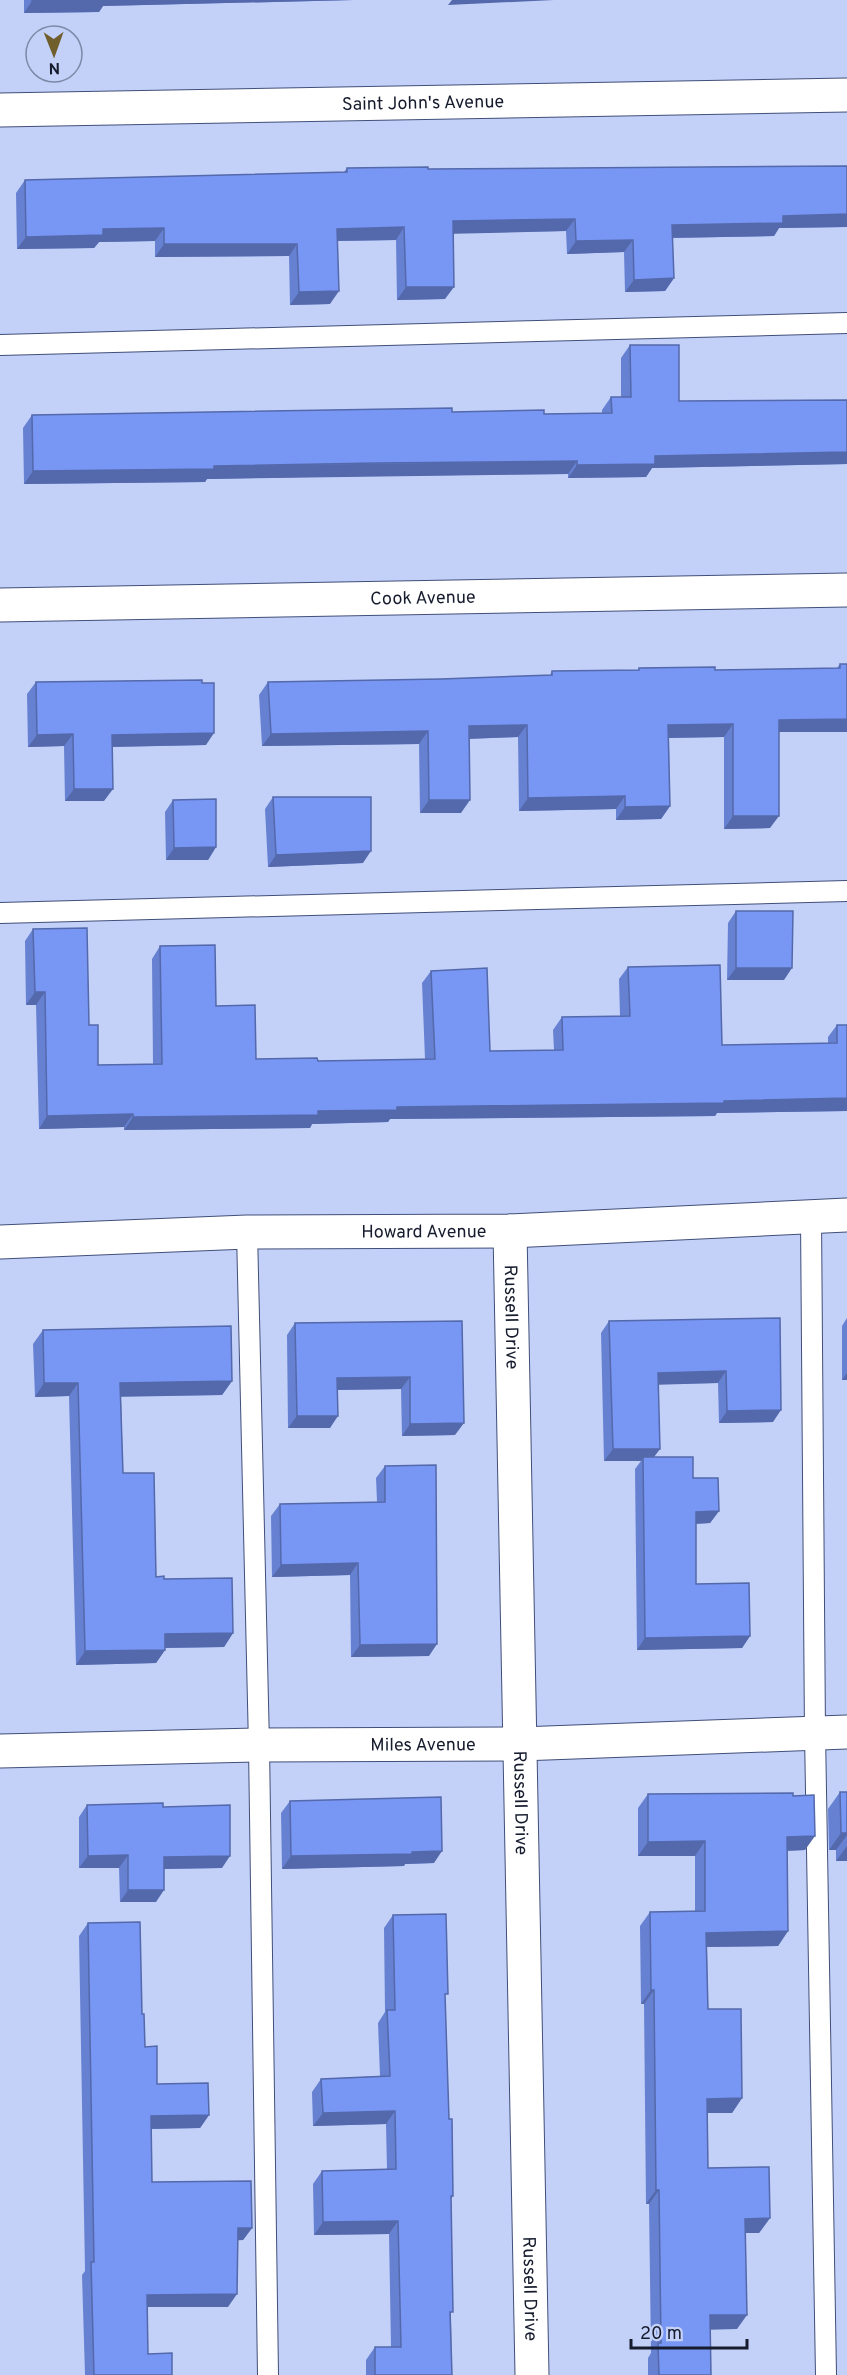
<svg xmlns="http://www.w3.org/2000/svg" width="847" height="2375" viewBox="0 0 847 2375" font-family="Overpass,sans-serif">
  <rect width="100%" height="100%" fill="#c3d1f9"/>
  <g fill="none" stroke-linecap="round" stroke-linejoin="round">
    <defs>
      <g id="lane">
        <polyline points="0,345 847,323"/>
        <polyline points="0,913 847,891"/>
        <polyline points="811,1217 815,1733 826,2375"/>
        <polyline points="247,1232 259,1745 268,2375"/>
      </g>
      <g id="street">
        <path id="s1" d="M0,110L847,95"/>
        <path id="s2" d="M0,605L847,590"/>
        <path id="s3" d="M510,1231L532,2375"/>
        <path id="s4" d="M0,1242L247,1232L510,1231L847,1215"/>
        <path id="s5" d="M0,1751L259,1745L520,1744L847,1732"/>
      </g>
    </defs>
    <use href="#lane" stroke="#414f79" stroke-width="22"/>
    <use href="#street" stroke="#414f79" stroke-width="35"/>
    <use href="#lane" stroke="#fff" stroke-width="20"/>
    <use href="#street" stroke="#fff" stroke-width="33"/>
  </g>
  <g fill="#6781d2">
    <polygon points="24,0 353,0 103,6 99,12 24,13"/>
    <polygon points="847,166 847,227 779,228 774,236 672,238 674,278 665,291 625,292 624,252 567,254 566,231 453,233 445,299 397,300 396,240 338,241 330,304 290,305 289,256 155,257 155,241 99,242 94,248 17,249 16,193 25,180 344,172 347,168 428,169"/>
    <polygon points="630,345 679,401 847,400 847,464 652,468 646,477 568,478 568,474 368,476 207,479 205,482 24,484 23,428 32,415 452,412 544,414 602,413 602,410 611,397 621,397 621,358"/>
    <polygon points="840,664 847,664 847,732 779,732 770,828 724,829 724,737 669,738 670,806 661,819 616,820 616,809 519,811 518,737 469,739 461,813 420,813 419,744 262,746 259,695 268,682 441,679 550,675 552,671 638,670 639,668 715,670 837,668"/>
    <polygon points="36,682 206,745 112,747 104,801 65,801 64,746 28,747 27,694"/>
    <polygon points="273,797 363,863 268,867 265,809"/>
    <polygon points="173,800 216,847 208,860 166,860 165,812"/>
    <polygon points="736,911 784,980 727,980 728,923"/>
    <polygon points="33,929 89,1025 98,1065 153,1064 152,959 160,946 216,1006 256,1059 318,1061 425,1059 422,983 431,971 490,1051 554,1050 553,1030 562,1017 620,1016 619,979 628,967 722,1045 828,1044 828,1037 837,1025 847,1025 847,1111 717,1113 715,1116 390,1119 388,1122 312,1124 310,1128 124,1130 124,1127 39,1129 36,1005 26,1005 25,941"/>
    <polygon points="780,1318 773,1422 719,1423 718,1383 659,1384 654,1457 693,1478 719,1511 710,1523 696,1524 696,1584 750,1636 742,1648 637,1650 635,1469 641,1461 604,1461 601,1333 609,1321"/>
    <polygon points="847,1318 847,1380 842,1380 842,1326"/>
    <polygon points="462,1321 455,1435 402,1436 401,1389 338,1390 330,1428 288,1428 287,1335 295,1323"/>
    <polygon points="43,1330 232,1381 222,1395 121,1396 123,1473 156,1577 164,1579 233,1633 224,1647 165,1648 165,1650 156,1663 76,1665 69,1396 35,1397 33,1344"/>
    <polygon points="385,1466 429,1656 351,1657 350,1575 272,1577 271,1516 280,1504 377,1502 376,1478"/>
    <polygon points="840,1792 847,1792 847,1861 836,1861 836,1850 829,1850 828,1809"/>
    <polygon points="648,1794 805,1850 787,1851 788,1931 778,1946 707,1947 708,2009 742,2098 732,2113 707,2113 708,2168 770,2218 759,2233 745,2233 737,2329 711,2329 711,2375 648,2375 648,2358 651,2353 649,2204 646,2204 644,2004 641,2004 640,1926 650,1912 695,1911 695,1856 638,1856 638,1808"/>
    <polygon points="290,1801 434,1863 405,1864 404,1866 282,1869 281,1813"/>
    <polygon points="87,1805 163,1807 222,1868 164,1869 156,1902 120,1902 119,1868 79,1868 79,1817"/>
    <polygon points="393,1915 445,1998 449,2119 453,2196 451,2199 451,2315 452,2375 366,2375 366,2360 375,2347 391,2347 389,2234 314,2235 313,2184 322,2171 387,2170 386,2124 313,2126 312,2092 321,2079 380,2076 378,2023 385,2012 384,1928"/>
    <polygon points="88,1923 142,2014 145,2047 157,2084 209,2115 200,2128 151,2129 152,2182 252,2228 243,2240 238,2240 228,2307 147,2307 148,2354 172,2375 85,2375 82,2275 85,2271 79,1936"/>
  </g>
  <g fill="#5469ab">
    <polygon points="86,0 353,0 103,6 99,12 24,13 32,1"/>
    <polygon points="452,0 554,0 448,5"/>
    <polygon points="847,214 847,227 779,228 774,236 663,238 672,225 783,216"/>
    <polygon points="575,219 566,231 444,234 453,221"/>
    <polygon points="404,227 396,240 328,241 337,229"/>
    <polygon points="164,228 155,241 99,242 94,248 17,249 26,237 103,229"/>
    <polygon points="633,240 624,252 567,254 576,241"/>
    <polygon points="164,244 297,244 289,256 155,257"/>
    <polygon points="674,278 665,291 625,292 634,280"/>
    <polygon points="406,287 454,287 445,299 397,300"/>
    <polygon points="339,291 330,304 290,305 299,292"/>
    <polygon points="847,452 847,464 652,468 646,477 568,478 577,465 655,456"/>
    <polygon points="577,461 568,474 207,479 205,482 24,484 33,471 214,466"/>
    <polygon points="847,719 847,732 770,732 779,720"/>
    <polygon points="733,724 724,737 659,738 668,725"/>
    <polygon points="527,725 518,737 460,739 469,726"/>
    <polygon points="428,731 419,744 262,746 271,734"/>
    <polygon points="214,733 206,745 103,747 112,735"/>
    <polygon points="73,734 64,746 28,747 37,735"/>
    <polygon points="74,789 113,789 104,801 65,801"/>
    <polygon points="625,796 616,809 519,811 528,798"/>
    <polygon points="429,800 470,800 461,813 420,813"/>
    <polygon points="670,806 661,819 616,820 625,807"/>
    <polygon points="733,816 779,816 770,828 724,829"/>
    <polygon points="216,847 208,860 166,860 174,848"/>
    <polygon points="371,851 363,863 268,867 276,855"/>
    <polygon points="736,968 792,968 784,980 727,980"/>
    <polygon points="35,992 45,992 36,1005 26,1005"/>
    <polygon points="847,1098 847,1111 717,1113 715,1116 390,1119 388,1122 312,1124 310,1128 124,1130 133,1117 318,1111 397,1107"/>
    <polygon points="133,1114 124,1127 39,1129 47,1116"/>
    <polygon points="726,1371 718,1383 650,1385 658,1373"/>
    <polygon points="847,1373 847,1380 842,1380"/>
    <polygon points="410,1377 401,1389 329,1390 337,1378"/>
    <polygon points="232,1381 222,1395 111,1397 120,1383"/>
    <polygon points="44,1383 78,1383 69,1396 35,1397"/>
    <polygon points="781,1410 773,1422 719,1423 727,1411"/>
    <polygon points="297,1416 338,1416 330,1428 288,1428"/>
    <polygon points="464,1423 455,1435 402,1436 410,1424"/>
    <polygon points="613,1449 660,1449 651,1461 643,1457 641,1461 604,1461"/>
    <polygon points="719,1511 710,1523 687,1524 696,1512"/>
    <polygon points="358,1563 350,1575 272,1577 281,1565"/>
    <polygon points="233,1633 224,1647 155,1648 165,1634"/>
    <polygon points="750,1636 742,1648 637,1650 645,1638"/>
    <polygon points="437,1644 429,1656 351,1657 360,1645"/>
    <polygon points="165,1650 156,1663 76,1665 85,1651"/>
    <polygon points="841,1833 847,1833 847,1835 836,1850 829,1850"/>
    <polygon points="815,1836 805,1850 777,1851 787,1837"/>
    <polygon points="705,1841 695,1856 638,1856 648,1842"/>
    <polygon points="847,1846 847,1861 836,1861"/>
    <polygon points="442,1851 434,1863 405,1864 404,1866 282,1869 291,1856"/>
    <polygon points="128,1855 119,1868 79,1868 88,1856"/>
    <polygon points="230,1856 222,1868 155,1869 164,1857"/>
    <polygon points="128,1890 164,1890 156,1902 120,1902"/>
    <polygon points="788,1931 778,1946 696,1947 706,1933"/>
    <polygon points="651,1990 654,1990 644,2004 641,2004"/>
    <polygon points="742,2098 732,2113 697,2113 707,2099"/>
    <polygon points="395,2111 386,2124 313,2126 323,2113"/>
    <polygon points="209,2115 200,2128 142,2129 151,2116"/>
    <polygon points="656,2190 659,2190 649,2204 646,2204"/>
    <polygon points="770,2218 759,2233 735,2233 745,2219"/>
    <polygon points="398,2221 389,2234 314,2235 323,2222"/>
    <polygon points="238,2228 252,2228 243,2240 229,2241"/>
    <polygon points="237,2294 228,2307 138,2307 147,2295"/>
    <polygon points="710,2315 747,2315 737,2329 700,2330"/>
  </g>
  <g fill="#7896f4" stroke="#5469ab" stroke-width="1.5">
    <polygon points="32,0 86,0 32,1"/>
    <polygon points="847,166 847,214 783,216 783,223 672,225 674,278 634,280 633,240 576,241 575,219 453,221 454,287 406,287 404,227 337,229 339,291 299,292 297,244 164,244 164,228 103,229 103,235 26,237 25,180 347,172 347,168 428,167 428,169"/>
    <polygon points="630,345 679,345 679,401 847,400 847,452 655,456 655,464 577,465 577,461 377,463 214,466 214,469 33,471 32,415 452,408 452,412 544,410 544,414 612,413 611,397 631,397"/>
    <polygon points="840,664 847,664 847,719 779,720 779,816 733,816 733,724 668,725 670,806 625,807 625,796 528,798 527,725 469,726 470,800 429,800 428,731 271,734 268,682 441,679 552,675 552,671 639,670 639,668 715,667 715,670 840,668"/>
    <polygon points="202,680 202,683 214,683 214,733 112,735 113,789 74,789 73,734 37,735 36,682"/>
    <polygon points="273,797 371,797 371,851 276,855"/>
    <polygon points="216,799 216,847 174,848 173,800"/>
    <polygon points="736,911 793,911 792,968 736,968"/>
    <polygon points="87,928 89,1025 98,1025 98,1065 162,1064 160,946 215,945 216,1006 255,1005 256,1059 317,1058 318,1061 435,1059 431,971 487,968 490,1051 563,1050 562,1017 630,1016 628,967 720,965 722,1045 837,1043 837,1025 847,1025 847,1098 724,1101 724,1103 397,1107 397,1110 318,1111 318,1115 133,1117 133,1114 47,1116 45,992 35,992 33,929"/>
    <polygon points="780,1318 781,1410 727,1411 726,1371 658,1373 660,1449 613,1449 609,1321"/>
    <polygon points="462,1321 464,1423 410,1424 410,1377 337,1378 338,1416 297,1416 295,1323"/>
    <polygon points="231,1326 232,1381 120,1383 123,1473 154,1473 156,1577 164,1576 164,1579 232,1578 233,1633 165,1634 165,1650 85,1651 78,1383 44,1383 43,1330"/>
    <polygon points="643,1457 693,1457 693,1478 718,1478 719,1511 696,1512 696,1584 749,1583 750,1636 645,1638"/>
    <polygon points="436,1465 437,1644 360,1645 358,1563 281,1565 280,1504 385,1502 385,1466"/>
    <polygon points="840,1792 847,1792 847,1833 841,1833"/>
    <polygon points="793,1793 793,1796 814,1795 815,1836 787,1837 788,1931 706,1933 708,2009 741,2009 742,2098 707,2099 708,2168 769,2167 770,2218 745,2219 747,2315 710,2315 711,2375 659,2375 658,2343 661,2343 659,2190 656,2190 654,1990 651,1990 650,1912 705,1911 705,1841 648,1842 648,1794"/>
    <polygon points="441,1797 442,1851 412,1852 412,1854 291,1856 290,1801"/>
    <polygon points="163,1803 163,1807 230,1805 230,1856 164,1857 164,1890 128,1890 128,1855 88,1856 87,1805"/>
    <polygon points="446,1914 448,1994 445,1994 449,2119 452,2119 453,2196 451,2196 453,2312 450,2312 452,2375 375,2375 375,2347 401,2347 398,2221 323,2222 322,2171 396,2169 395,2111 323,2113 321,2079 390,2076 387,2010 395,2010 393,1915"/>
    <polygon points="140,1922 142,2014 144,2014 145,2047 157,2046 157,2084 208,2083 209,2115 151,2116 152,2182 251,2181 252,2228 238,2228 237,2294 147,2295 148,2354 172,2353 172,2375 94,2375 91,2262 94,2262 88,1923"/>
  </g>
  <g text-anchor="middle" stroke-width="4.5" stroke-linejoin="round" paint-order="stroke">
    <g font-size="18" fill="#161c2e" stroke="#c3d1f9">
      <text dy="6" stroke="none"><textPath href="#s1" startOffset="423">Saint John's Avenue</textPath></text>
      <text dy="6" stroke="none"><textPath href="#s2" startOffset="423">Cook Avenue</textPath></text>
      <text dy="6" stroke="none"><textPath href="#s4" startOffset="424">Howard Avenue</textPath></text>
      <text dy="6" stroke="none"><textPath href="#s3" startOffset="86">Russell Drive</textPath></text>
      <text dy="6" stroke="none"><textPath href="#s5" startOffset="423">Miles Avenue</textPath></text>
      <text dy="6" stroke="none"><textPath href="#s3" startOffset="572">Russell Drive</textPath></text>
      <text dy="6" stroke="none"><textPath href="#s3" startOffset="1058">Russell Drive</textPath></text>
    </g>
  </g>
  <g transform="translate(54 54) rotate(179)"><circle r="28" fill="#c3d1f9" stroke="#7e89a8" stroke-width="1.5"/>
  <path d="M0-4.5L10 22L0 15L-10 22Z" fill="#705e2c"/>
  <text y="-9" font-size="16" font-weight="bold" text-anchor="middle" fill="#161c2e">N</text>
  </g>
  <path d="M631 2339v9h116v-9" fill="none" stroke="#161c2e" stroke-width="3"/>
  <text x="640" y="2339" font-size="18" fill="#161c2e" stroke="#c3d1f9" stroke-width="4.5" paint-order="stroke">20 m</text>
</svg>
